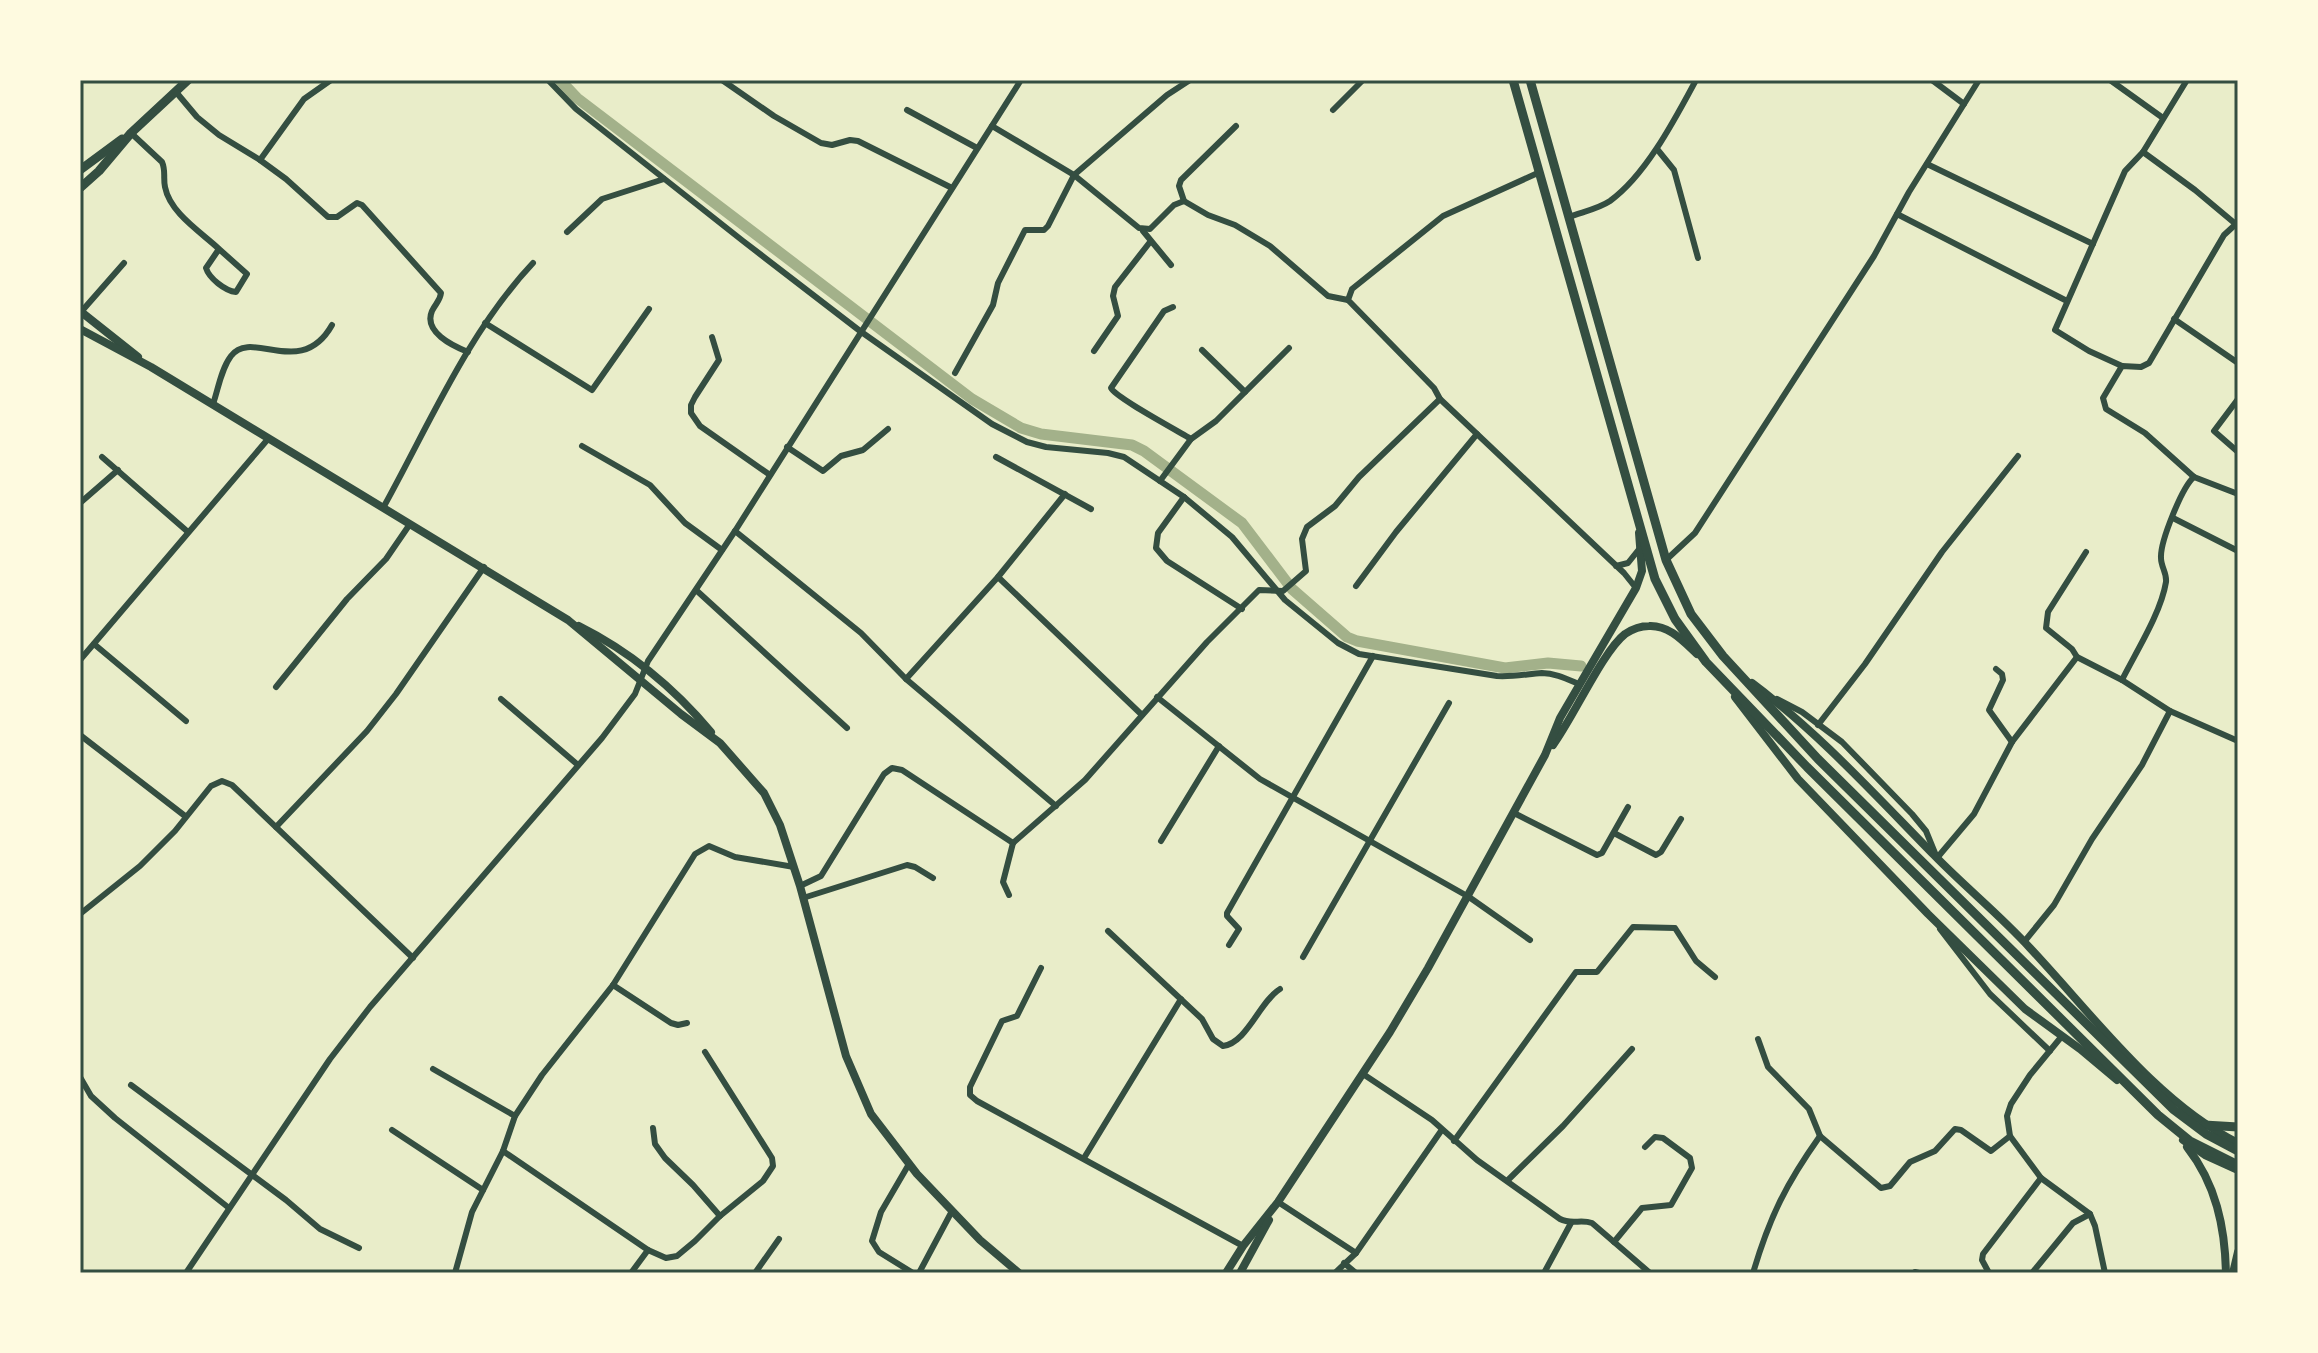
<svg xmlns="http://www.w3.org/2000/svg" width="2318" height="1353" viewBox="0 0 2318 1353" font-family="'PT Serif',serif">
  <rect width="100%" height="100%" fill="#e9edc9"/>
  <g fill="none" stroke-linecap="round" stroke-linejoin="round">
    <polyline stroke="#a3b18a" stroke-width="11" points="560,80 577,98 972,399 1021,428 1041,434 1132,445 1144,451 1242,523 1292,589 1347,637 1357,641 1505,668 1548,663 1581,666"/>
    <g stroke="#344e41" stroke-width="6">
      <path d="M548,80L576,109L743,241L860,331L992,424L1027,442L1046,447L1108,453L1124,457L1184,497L1232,537L1285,600L1338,643L1359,654L1497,676C1513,677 1527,674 1542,673C1555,673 1567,679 1579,684"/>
      <polyline points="722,80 774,116 821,143 832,145 850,140 858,141 952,188"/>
      <polyline points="1932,80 1964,104"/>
      <polyline points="2110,80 2163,118"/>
      <path d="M176,92L197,117L219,135L260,160L286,179L328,217H337L357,203L362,205L441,293C440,301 436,303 432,311C423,332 453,346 468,352"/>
      <polyline points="907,110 977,148"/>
      <polyline points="1333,110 1363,80"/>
      <polyline points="992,126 1074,175 1139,228 1150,229 1174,205 1184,201 1208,215 1235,225 1270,246 1328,296 1348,300"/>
      <path d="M131,133L162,162C166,171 163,178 165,187C170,213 201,232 219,249L206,268C209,278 225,291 236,292L247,274L219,249"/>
      <polyline points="1657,149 1674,170 1698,258"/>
      <polyline points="2143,152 2195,190 2238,226"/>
      <polyline points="260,160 304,99 331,80"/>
      <polyline points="1927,164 2093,244"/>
      <polyline points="1540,172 1443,216 1352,289 1348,300 1434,388 1440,399 1624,573 1636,588"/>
      <polyline points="1184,201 1179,186 1181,180 1236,126"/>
      <polyline points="1897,214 2067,301"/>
      <path d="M1569,217C1582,212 1598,209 1610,201C1646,175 1675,119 1696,80"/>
      <polyline points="2236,224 2224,235 2149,363 2141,367 2122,366 2103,398 2106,409 2145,433 2194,477 2238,494"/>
      <polyline points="1143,231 1171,265"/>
      <polyline points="567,232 602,199 664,179"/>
      <path d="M1173,307L1164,311L1111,388C1116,398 1177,430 1191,439"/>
      <polyline points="81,312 124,263"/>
      <polyline points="2174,319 2238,363"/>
      <polyline points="485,323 592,390 649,309"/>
      <polyline points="712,337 719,360 695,397 691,405 691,413 700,426 770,475"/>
      <polyline points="1202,350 1245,392"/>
      <polyline points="1094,351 1118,316 1113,296 1115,287 1150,242"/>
      <polyline points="2122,366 2089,351 2055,330 2125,171 2143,152 2187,80"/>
      <polyline points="955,373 993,305 998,283 1025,230 1044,230 1048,226 1074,175 1167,95 1190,80"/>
      <polyline points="2238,399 2214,431 2238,452"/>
      <path d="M213,404C218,390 221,369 231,356C252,328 301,380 332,325"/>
      <polyline points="582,446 650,485 685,523 722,550"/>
      <polyline points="787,447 823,471 841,456 863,450 888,429"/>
      <polyline points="102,457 188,532"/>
      <polyline points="996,457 1091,509"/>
      <polyline points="1160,481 1191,439 1216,421 1289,348"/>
      <polyline points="1184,497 1158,533 1156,548 1167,561 1242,609"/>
      <polyline points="80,503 118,470"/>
      <path d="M383,508C429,425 468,332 533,263"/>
      <polyline points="2173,518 2238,551"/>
      <polyline points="735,531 861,633 906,679 1056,806"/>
      <polyline points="2086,552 2048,612 2046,628 2072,649 2077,657 2122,680 2170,711 2238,741"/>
      <polyline points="1666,560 1695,533 1874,256 1909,192 1979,80"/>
      <polyline points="1616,566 1628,563 1640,548"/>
      <polyline points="998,577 1142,715"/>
      <polyline points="1356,586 1396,532 1477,434"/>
      <polyline points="696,590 847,728"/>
      <polyline points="94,644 186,721"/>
      <polyline points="80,660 268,439"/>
      <polyline points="1996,669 2002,674 2003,680 1989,710 2012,742"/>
      <polyline points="906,679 998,577 1065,494"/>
      <path d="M2122,680C2136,652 2161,613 2166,582C2167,573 2161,567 2161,558C2160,542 2182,487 2194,477"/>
      <polyline points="276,687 347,599 386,559 410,524"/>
      <polyline points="1157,697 1260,779 1469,897 1530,940"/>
      <polyline points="501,699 578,765"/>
      <polyline points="1777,699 1802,712 1842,742 1912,814 1926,831 1937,858 1974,814 2012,742 2077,657"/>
      <polyline points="1818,725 1865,664 1942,552 2018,456"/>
      <polyline points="80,735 185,816"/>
      <polyline points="1514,813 1597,855 1602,853 1628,807"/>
      <polyline points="276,827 367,731 396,694 484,567"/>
      <polyline points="1614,833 1656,855 1661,852 1681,819"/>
      <polyline points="1161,841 1219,746"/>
      <polyline points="1013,843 1085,780 1207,642 1259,590 1283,591 1306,571 1302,539 1307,527 1335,506 1359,477 1440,399"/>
      <polyline points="800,886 821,876 884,774 892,768 902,770 1013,843"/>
      <polyline points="1009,895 1003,882 1013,843"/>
      <polyline points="803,898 907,865 915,867 933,878"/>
      <polyline points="80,914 140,866 175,831 211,786 222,781 232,785 413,958"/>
      <polyline points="1940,929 1990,994 2050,1051"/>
      <path d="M1108,931L1202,1019L1213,1039L1223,1046C1247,1043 1260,1001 1280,989"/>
      <polyline points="2024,942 2054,905 2092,839 2142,765 2170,711"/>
      <polyline points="1229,945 1239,929 1227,916 1227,913 1373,656"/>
      <polyline points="1303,957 1449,703"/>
      <polyline points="1041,968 1017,1016 1002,1021 970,1087 970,1095 977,1101 1243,1246"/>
      <polyline points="613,985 671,1023 678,1025 687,1023"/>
      <polyline points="2062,1036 2030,1075 2011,1104 2007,1116 2010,1136 2041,1178 2090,1214 2095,1226 2105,1273"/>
      <polyline points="1758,1039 1768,1067 1809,1109 1820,1136 1881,1188 1890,1186 1910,1162 1935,1151 1955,1129 1961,1130 1991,1151 2010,1136"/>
      <polyline points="433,1069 515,1116"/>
      <path d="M1363,1074L1432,1120L1477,1160L1560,1219C1571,1225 1581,1219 1592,1223L1650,1273"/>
      <polyline points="80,1077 91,1096 115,1118 229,1208"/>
      <polyline points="131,1085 286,1200 320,1229 359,1248"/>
      <polyline points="653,1128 655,1144 665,1158 693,1185 720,1216"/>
      <polyline points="392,1130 483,1190"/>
      <polyline points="1454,1141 1576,972 1597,972 1633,927 1675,928 1696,961 1715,977"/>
      <polyline points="503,1151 648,1250 666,1258 677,1256 695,1241 720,1216 763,1181 773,1166 772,1158 705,1052"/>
      <polyline points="1084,1158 1181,999"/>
      <polyline points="909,1164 881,1212 872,1241 879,1252 913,1273"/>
      <polyline points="1508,1180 1563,1126 1632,1049"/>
      <polyline points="1278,1202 1356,1253"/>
      <polyline points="1614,1242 1642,1208 1671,1205 1692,1168 1690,1158 1663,1138 1655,1137 1645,1147"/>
      <polyline points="1344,1263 1356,1273"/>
      <polyline points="1915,1272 1919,1273"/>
      <polyline points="186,1273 330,1059 370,1007 602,738 635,694 648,661 735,531 1021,80"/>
      <polyline points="455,1273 472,1212 503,1151 515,1116 542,1075 613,985 695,854 709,846 735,857 794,867"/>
      <polyline points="631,1273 648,1250"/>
      <polyline points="755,1273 779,1239"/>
      <polyline points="919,1273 952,1211"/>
      <polyline points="1335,1273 1356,1253 1441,1131"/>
      <polyline points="1544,1273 1571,1223"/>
      <path d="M1753,1273C1770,1216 1786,1184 1820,1136"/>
      <polyline points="1989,1273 1982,1260 1983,1254 2041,1178"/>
      <polyline points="2032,1273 2073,1223 2090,1214"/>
    </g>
    <g stroke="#344e41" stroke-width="8">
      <polyline points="80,311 138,357"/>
      <polyline points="80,329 151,367 568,620 681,714 720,743 764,793 780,825 800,886 846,1056 871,1114 917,1174 980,1240 1019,1273"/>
      <path d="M579,626C629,651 675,689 711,732"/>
      <path d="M1752,683C1819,733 1875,795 1934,855C1965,887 2000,915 2030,948C2092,1014 2157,1103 2238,1143"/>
      <polyline points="1735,697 1798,779 1928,914 2025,1009 2080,1049 2117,1080"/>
      <path d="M1553,745C1573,718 1603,651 1625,634C1631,630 1641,626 1649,626C1669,625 1683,641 1697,654"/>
      <polyline points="2183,1140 2205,1155 2238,1170"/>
      <path d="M2187,1147C2216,1184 2225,1227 2226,1273"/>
      <polyline points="1226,1273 1243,1246 1278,1202 1390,1032 1428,968 1545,755 1560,718 1636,588 1642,571 1639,533"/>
      <polyline points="1240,1273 1269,1220"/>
      <polyline points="2233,1273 2238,1252"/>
    </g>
    <g stroke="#344e41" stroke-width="9">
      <polyline points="80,170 122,139"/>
      <polyline points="80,188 99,171 131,133 188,80"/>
      <polyline points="2204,1125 2238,1127"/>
    </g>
    <g stroke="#344e41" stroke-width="9">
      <polyline points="1513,80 1655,579 1675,619 1706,662 1807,767 2158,1115 2190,1141 2238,1165"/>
      <polyline points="1530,80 1666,560 1691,614 1723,656 1818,759 2174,1110 2206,1134 2238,1151"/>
    </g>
  </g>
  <rect width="2318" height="1353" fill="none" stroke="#fefae0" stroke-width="164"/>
  <rect x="82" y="82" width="2154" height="1189" fill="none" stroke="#344e41" stroke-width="3"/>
</svg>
